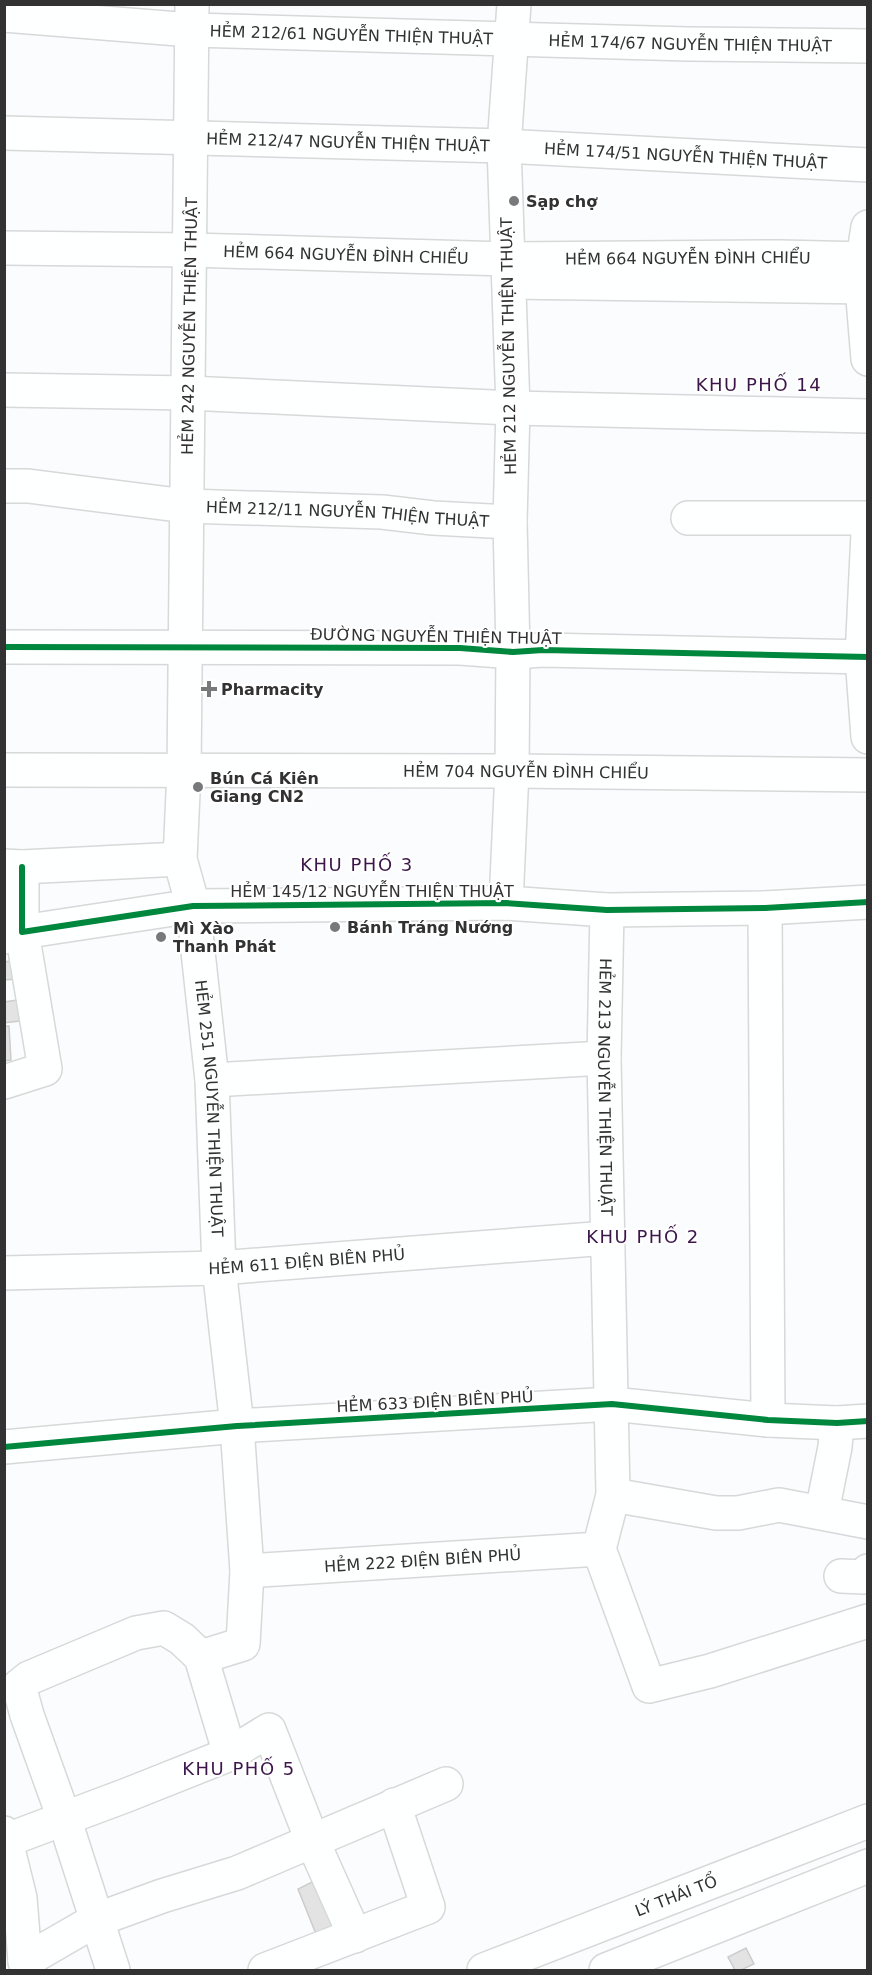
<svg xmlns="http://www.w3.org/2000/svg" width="872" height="1975" viewBox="0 0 872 1975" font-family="'DejaVu Sans',sans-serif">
  <rect width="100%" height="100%" fill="#fbfcfd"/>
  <g fill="#e3e3e4" stroke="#cccccd" stroke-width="1.5">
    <polygon points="17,960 19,979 4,980 4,962"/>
    <polygon points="17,1000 20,1021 4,1023 4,1002"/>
    <polygon points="4,1026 9,1026 11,1060 4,1061"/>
    <polygon points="324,1876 347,1933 320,1944 298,1889"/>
    <polygon points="746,1948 754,1964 741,1970 735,1970 728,1957"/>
  </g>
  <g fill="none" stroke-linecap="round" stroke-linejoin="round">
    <defs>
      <g id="minor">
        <path id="s1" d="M192,4L184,771L180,859L193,906L212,1080L219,1268L237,1426L247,1571L243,1644L201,1657"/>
        <path id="s2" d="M4,15L191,30L688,44L868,46"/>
        <path id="s3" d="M4,133L504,146L868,165"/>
        <polyline points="868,227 863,259 862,287 868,359"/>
        <path id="s4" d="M4,248L190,250L507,259L779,257L868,259"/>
        <polyline points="509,282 868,287"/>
        <polyline points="4,390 188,393 513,408 868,416"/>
        <path id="s5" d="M4,486H28L186,506L382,512L433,518L510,522"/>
        <polyline points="688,518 868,518"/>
        <polyline points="868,533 862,657 868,737"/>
        <polyline points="4,647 460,648 513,652 543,650 868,657"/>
        <path id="s6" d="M4,770L512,771L868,775"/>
        <polyline points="4,866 22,867 180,859"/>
        <polyline points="506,903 512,771 513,652 510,522 513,408 504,146 514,4"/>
        <polyline points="765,908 768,1420"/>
        <path id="s7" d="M607,910L604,1058L613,1495L599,1549L649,1686L710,1671L868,1621"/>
        <polyline points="4,937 22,932 193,906 506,903 607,910 765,908 868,902"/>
        <polyline points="212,1080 604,1058"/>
        <polyline points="4,1082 45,1069 22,932 22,867"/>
        <path id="s8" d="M4,1273L219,1268L607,1238"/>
        <polyline points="4,1447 237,1426 612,1404 768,1420 837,1423 868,1421"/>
        <polyline points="613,1495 716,1513 738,1513 779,1505 868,1522"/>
        <polyline points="822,1512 835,1447 837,1423"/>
        <path id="s9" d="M247,1571L599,1549"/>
        <polyline points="841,1576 864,1577 868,1571"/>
        <polyline points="4,1833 20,1898 25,1961 29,1970"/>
        <polyline points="7,1840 127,1795 230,1754 269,1730 312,1840 355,1936"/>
        <polyline points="25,1961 96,1920 162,1896 237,1873 446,1784"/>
        <polyline points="113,1970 64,1818 27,1715 19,1686 29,1678 136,1633 164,1628 182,1639 201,1657 230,1754"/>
        <polyline points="265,1970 428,1907 394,1805"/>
      </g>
      <g id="major">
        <path id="s10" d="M484,1970L868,1821"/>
        <polyline points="606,1970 868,1866"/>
      </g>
    </defs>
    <use href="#minor" stroke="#d7d8d9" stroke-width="36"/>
    <use href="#major" stroke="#d7d8d9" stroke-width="36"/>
    <use href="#minor" stroke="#feffff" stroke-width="33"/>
    <use href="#major" stroke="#feffff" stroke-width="33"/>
    <defs>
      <g id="cycleway">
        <polyline points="4,647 460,648 513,652 543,650 868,657"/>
        <polyline points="22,867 22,932 193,906 506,903 607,910 765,908 868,902"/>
        <polyline points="4,1447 237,1426 612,1404 768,1420 837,1423 868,1421"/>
      </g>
    </defs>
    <use href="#cycleway" stroke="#fff" stroke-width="10"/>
    <use href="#cycleway" stroke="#00873e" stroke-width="6"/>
  </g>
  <g fill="#78797a" stroke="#fff" stroke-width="2">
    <circle cx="514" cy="201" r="6"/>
    <path d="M206 680h6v6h6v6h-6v6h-6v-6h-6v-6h6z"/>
    <circle cx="198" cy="787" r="6"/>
    <circle cx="335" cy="927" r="6"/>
    <circle cx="161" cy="937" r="6"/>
  </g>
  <g text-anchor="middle" stroke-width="4.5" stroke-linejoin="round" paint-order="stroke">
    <g font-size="16" fill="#323233" stroke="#fff">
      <text dy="6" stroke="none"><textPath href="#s2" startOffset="348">HẺM 212/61 NGUYỄN THIỆN THUẬT</textPath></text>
      <text dy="6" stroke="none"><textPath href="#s2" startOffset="687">HẺM 174/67 NGUYỄN THIỆN THUẬT</textPath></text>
      <text dy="6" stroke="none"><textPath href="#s3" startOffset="344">HẺM 212/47 NGUYỄN THIỆN THUẬT</textPath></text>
      <text dy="6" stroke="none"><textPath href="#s3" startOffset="682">HẺM 174/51 NGUYỄN THIỆN THUẬT</textPath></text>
      <text dy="6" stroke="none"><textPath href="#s4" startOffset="342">HẺM 664 NGUYỄN ÐÌNH CHIỂU</textPath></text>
      <text dy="6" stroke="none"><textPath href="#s4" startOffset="684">HẺM 664 NGUYỄN ĐÌNH CHIỂU</textPath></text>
      <text transform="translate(189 326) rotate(-89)" y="6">HẺM 242 NGUYỄN THIỆN THUẬT</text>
      <text transform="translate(508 346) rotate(-91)" y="6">HẺM 212 NGUYỄN THIỆN THUẬT</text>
      <text dy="6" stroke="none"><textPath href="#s5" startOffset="345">HẺM 212/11 NGUYỄN THIỆN THUẬT</textPath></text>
      <text transform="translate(436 636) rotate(1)" y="6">ĐƯỜNG NGUYỄN THIỆN THUẬT</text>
      <text dy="6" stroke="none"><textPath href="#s6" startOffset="522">HẺM 704 NGUYỄN ĐÌNH CHIỂU</textPath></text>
      <text x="372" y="897">HẺM 145/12 NGUYỄN THIỆN THUẬT</text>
      <text dy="6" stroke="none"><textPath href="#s7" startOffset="177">HẺM 213 NGUYỄN THIỆN THUẬT</textPath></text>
      <text dy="6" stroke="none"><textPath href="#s1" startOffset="1107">HẺM 251 NGUYỄN THIỆN THUẬT</textPath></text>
      <text dy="6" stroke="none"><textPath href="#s8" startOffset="303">HẺM 611 ÐIỆN BIÊN PHỦ</textPath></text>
      <text transform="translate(435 1401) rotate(-3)" y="6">HẺM 633 ÐIỆN BIÊN PHỦ</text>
      <text dy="6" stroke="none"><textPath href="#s9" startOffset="176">HẺM 222 ÐIỆN BIÊN PHỦ</textPath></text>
      <text dy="6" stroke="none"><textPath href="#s10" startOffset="206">LÝ THÁI TỔ</textPath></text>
    </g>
    <g font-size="16" font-weight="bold" fill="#323233" stroke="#fff" text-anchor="start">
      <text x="526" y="207">Sạp chợ</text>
      <text x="221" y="695">Pharmacity</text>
      <text x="210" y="784">Bún Cá Kiên<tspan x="210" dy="18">Giang CN2</tspan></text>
      <text x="347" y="933">Bánh Tráng Nướng</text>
      <text x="173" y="934">Mì Xào<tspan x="173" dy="18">Thanh Phát</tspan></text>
    </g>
    <g font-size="18" letter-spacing="1.5" fill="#3c164b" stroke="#fff">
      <text x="759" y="391">KHU PHỐ 14</text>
      <text x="357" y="871">KHU PHỐ 3</text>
      <text x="643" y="1243">KHU PHỐ 2</text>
      <text x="239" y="1775">KHU PHỐ 5</text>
    </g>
  </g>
  <rect width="872" height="1975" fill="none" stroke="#323233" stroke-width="12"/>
</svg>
